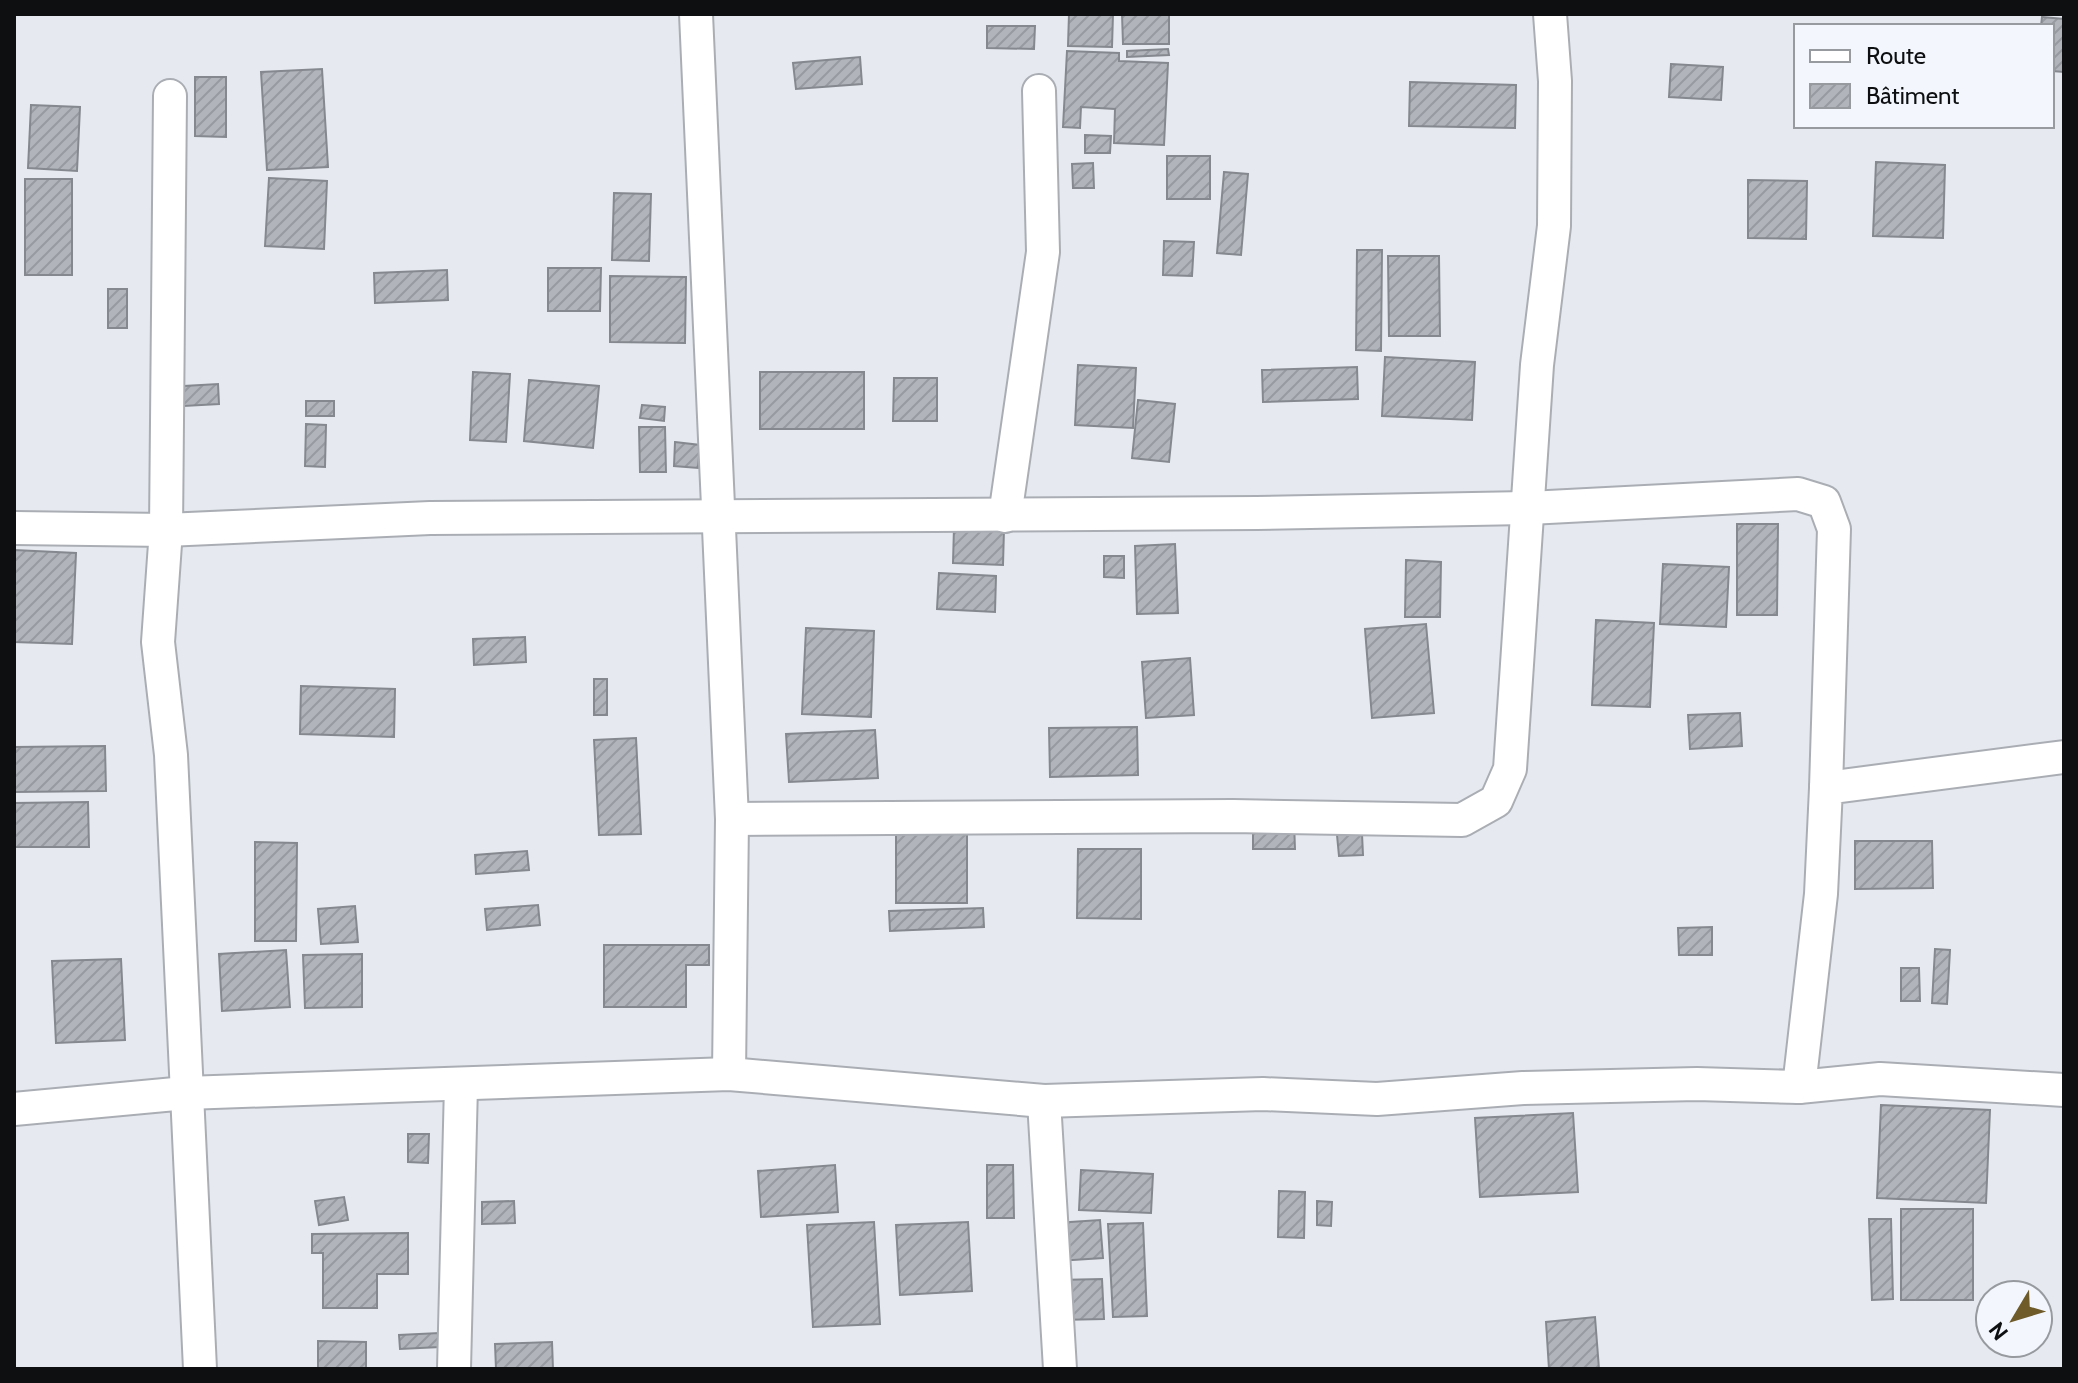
<svg xmlns="http://www.w3.org/2000/svg" width="2078" height="1383" viewBox="0 0 2078 1383" font-family="Cabin,sans-serif">
  <defs>
    <pattern id="building-hatch" width="6" height="6" patternUnits="userSpaceOnUse" patternTransform="scale(2)"><rect width="6" height="6" fill="#b1b5bb"/><path d="M-1 1l2-2M0 6l6-6M5 7l2-2" fill="none" stroke="#979aa0"/></pattern>
  </defs>
  <rect width="100%" height="100%" fill="#e6eaf0"/>
  <g fill="url(#building-hatch)" stroke="#85898f" stroke-width="2">
    <polygon points="1069,14 1113,14 1112,47 1068,46"/>
    <polygon points="1122,14 1169,14 1169,44 1123,44"/>
    <polygon points="2042,17 2064,19 2064,72 2052,71 2052,26 2041,26"/>
    <polygon points="987,26 1035,26 1034,49 987,48"/>
    <polygon points="1168,49 1169,55 1127,57 1127,51"/>
    <polygon points="1067,51 1119,53 1119,61 1168,63 1164,145 1114,143 1115,109 1081,107 1080,128 1063,127"/>
    <polygon points="860,57 862,84 796,89 793,63"/>
    <polygon points="1671,64 1723,67 1721,100 1669,97"/>
    <polygon points="322,69 328,167 267,170 261,72"/>
    <polygon points="195,77 226,77 226,137 195,136"/>
    <polygon points="1410,82 1516,85 1515,128 1409,126"/>
    <polygon points="31,105 80,107 77,171 28,168"/>
    <polygon points="1085,135 1111,136 1110,153 1085,153"/>
    <rect x="1167" y="156" width="43" height="43"/>
    <polygon points="1876,162 1945,165 1943,238 1873,236"/>
    <polygon points="1093,163 1094,188 1073,188 1072,164"/>
    <polygon points="1224,172 1248,174 1241,255 1217,253"/>
    <polygon points="269,178 327,181 324,249 265,246"/>
    <rect x="25" y="179" width="47" height="96"/>
    <polygon points="1748,180 1807,181 1806,239 1748,238"/>
    <polygon points="614,193 651,194 649,261 612,260"/>
    <polygon points="1164,241 1194,242 1192,276 1163,275"/>
    <polygon points="1357,250 1382,250 1381,351 1356,350"/>
    <polygon points="1388,256 1439,256 1440,336 1389,336"/>
    <polygon points="548,268 601,268 600,311 548,311"/>
    <polygon points="447,270 448,300 375,303 374,273"/>
    <polygon points="610,276 686,277 685,343 610,342"/>
    <rect x="108" y="289" width="19" height="39"/>
    <polygon points="1385,357 1475,362 1472,420 1382,416"/>
    <polygon points="1078,365 1136,368 1133,428 1075,425"/>
    <polygon points="1357,367 1358,399 1263,402 1262,370"/>
    <polygon points="473,372 510,374 506,442 470,440"/>
    <rect x="760" y="372" width="104" height="57"/>
    <polygon points="894,378 937,378 937,421 893,421"/>
    <polygon points="529,380 599,386 593,448 524,441"/>
    <polygon points="218,384 219,404 184,406 184,386"/>
    <polygon points="1138,400 1175,404 1169,462 1132,458"/>
    <rect x="306" y="401" width="28" height="15"/>
    <polygon points="642,405 665,407 664,421 640,418"/>
    <polygon points="306,424 326,425 325,467 305,466"/>
    <polygon points="639,427 665,427 666,472 640,472"/>
    <polygon points="675,442 700,445 698,468 674,466"/>
    <polygon points="1737,524 1778,524 1777,615 1737,615"/>
    <polygon points="954,527 1004,529 1003,565 953,563"/>
    <polygon points="1175,544 1178,613 1137,614 1135,546"/>
    <polygon points="14,550 76,553 72,644 14,642"/>
    <polygon points="1104,556 1124,556 1124,578 1104,577"/>
    <polygon points="1406,560 1441,562 1440,617 1405,617"/>
    <polygon points="1663,564 1729,567 1726,627 1660,624"/>
    <polygon points="939,573 996,576 995,612 937,609"/>
    <polygon points="1596,620 1654,623 1650,707 1592,705"/>
    <polygon points="1426,624 1434,713 1372,718 1365,629"/>
    <polygon points="806,628 874,631 871,717 802,714"/>
    <polygon points="525,637 526,662 474,665 473,639"/>
    <polygon points="1190,658 1194,715 1146,718 1142,662"/>
    <rect x="594" y="679" width="13" height="36"/>
    <polygon points="301,686 395,689 394,737 300,734"/>
    <polygon points="1740,713 1742,746 1690,749 1688,715"/>
    <polygon points="1137,727 1138,775 1050,777 1049,728"/>
    <polygon points="875,730 878,778 789,782 786,734"/>
    <polygon points="636,738 641,834 599,835 594,740"/>
    <polygon points="105,746 106,791 14,792 14,747"/>
    <polygon points="88,802 89,847 14,847 14,803"/>
    <polygon points="1253,822 1294,822 1295,849 1253,849"/>
    <rect x="896" y="833" width="71" height="70"/>
    <polygon points="1362,834 1363,855 1339,856 1337,835"/>
    <polygon points="1855,841 1932,841 1933,888 1855,889"/>
    <polygon points="255,842 297,843 296,941 255,941"/>
    <polygon points="1078,849 1141,849 1141,919 1077,918"/>
    <polygon points="527,851 529,870 476,874 475,855"/>
    <polygon points="538,905 540,925 487,930 485,909"/>
    <polygon points="355,906 358,942 321,944 318,909"/>
    <polygon points="983,908 984,927 890,931 889,911"/>
    <polygon points="1712,927 1712,955 1679,955 1678,928"/>
    <polygon points="604,945 709,945 709,965 686,965 686,1007 604,1007"/>
    <polygon points="1935,949 1950,950 1947,1004 1932,1003"/>
    <polygon points="286,950 290,1007 222,1011 219,954"/>
    <polygon points="362,954 362,1007 305,1008 303,955"/>
    <polygon points="121,959 125,1040 56,1043 52,961"/>
    <polygon points="1901,968 1919,968 1920,1001 1901,1001"/>
    <polygon points="1881,1105 1990,1110 1986,1203 1877,1198"/>
    <polygon points="1573,1113 1578,1192 1480,1197 1475,1118"/>
    <polygon points="408,1134 429,1134 428,1163 408,1162"/>
    <polygon points="835,1165 838,1212 761,1217 758,1171"/>
    <polygon points="987,1165 1013,1165 1014,1218 987,1218"/>
    <polygon points="1081,1170 1153,1174 1151,1213 1079,1210"/>
    <polygon points="1279,1191 1305,1192 1304,1238 1278,1237"/>
    <polygon points="344,1197 348,1220 319,1225 315,1201"/>
    <polygon points="514,1201 515,1223 482,1224 482,1202"/>
    <polygon points="1317,1201 1332,1202 1331,1226 1317,1225"/>
    <rect x="1901" y="1209" width="72" height="91"/>
    <polygon points="1869,1219 1891,1219 1893,1299 1872,1300"/>
    <polygon points="1100,1220 1103,1258 1058,1261 1055,1223"/>
    <polygon points="874,1222 880,1324 813,1327 807,1225"/>
    <polygon points="968,1222 972,1291 900,1295 896,1225"/>
    <polygon points="1143,1223 1147,1316 1113,1317 1108,1224"/>
    <polygon points="408,1233 408,1274 377,1274 377,1308 323,1308 323,1253 312,1253 312,1234"/>
    <polygon points="1102,1279 1104,1319 1059,1320 1057,1280"/>
    <polygon points="1595,1317 1599,1369 1549,1369 1546,1322"/>
    <polygon points="439,1333 440,1347 400,1349 399,1335"/>
    <polygon points="318,1341 366,1342 366,1369 318,1369"/>
    <polygon points="552,1342 553,1369 496,1369 495,1344"/>
  </g>
  <g fill="none" stroke-linecap="round" stroke-linejoin="round">
    <defs>
      <g id="minor">
        <polyline points="696,14 732,819 729,1074"/>
        <polyline points="170,96 166,530 158,642 171,755 200,1369"/>
        <polyline points="1005,516 1043,252 1039,91"/>
        <polyline points="14,528 166,530 430,518 1257,513 1529,508 1798,494 1824,502 1834,529 1826,788"/>
        <polyline points="732,819 1233,816 1462,820 1496,801 1510,769 1537,365 1554,226 1555,81 1550,14"/>
        <polyline points="1799,1087 1821,894 1826,788 2064,757"/>
        <polyline points="1044,1101 1060,1369"/>
        <polyline points="14,1109 186,1093 729,1074 1044,1101 1263,1094 1377,1099 1523,1088 1697,1084 1799,1087 1880,1079 2064,1090"/>
        <polyline points="454,1369 461,1085"/>
      </g>
    </defs>
    <use href="#minor" stroke="#aaaeb4" stroke-width="36"/>
    <use href="#minor" stroke="#fff" stroke-width="32"/>
  </g>
  <rect width="2078" height="1383" fill="none" stroke="#0d0f11" stroke-width="32"/>
  <rect x="1794" y="24" width="260" height="104" fill="#f3f7fd" stroke="#979a9f" stroke-width="2"/>
  <rect x="1810" y="50" width="40" height="12" fill="#ffffff" stroke="#979a9f" stroke-width="2"/>
  <text x="1866" y="64" font-size="24" fill="#0d0f11">Route</text>
  <rect x="1810" y="84" width="40" height="24" fill="url(#building-hatch)" stroke="#979a9f" stroke-width="2"/>
  <text x="1866" y="104" font-size="24" fill="#0d0f11">Bâtiment</text>
  <g transform="translate(2014 1319) rotate(232)"><circle r="38" fill="#f3f7fd" stroke="#979a9f" stroke-width="2"/>
  <path d="M0-6L14 30L0 20L-14 30Z" fill="#6f5b2a"/>
  <text y="-12" font-size="22" font-weight="bold" text-anchor="middle" fill="#0d0f11">N</text>
  </g>
</svg>
